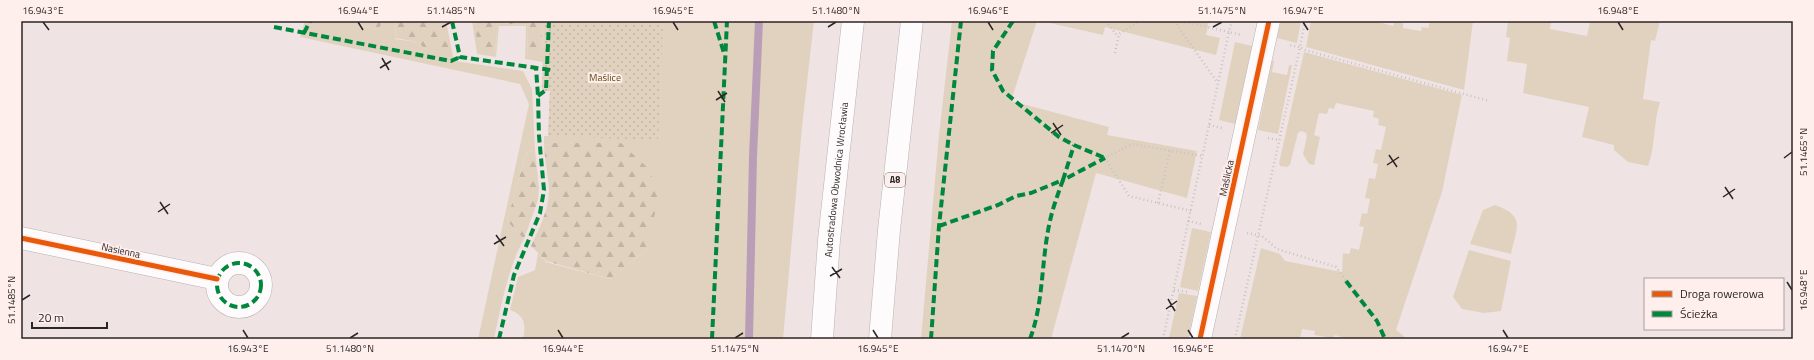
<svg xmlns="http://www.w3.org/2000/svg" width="1814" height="360" viewBox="0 0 1814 360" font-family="'Titillium Web',sans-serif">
  <defs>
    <pattern id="forest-firs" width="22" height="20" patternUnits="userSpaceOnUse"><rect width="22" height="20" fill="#e1d2c0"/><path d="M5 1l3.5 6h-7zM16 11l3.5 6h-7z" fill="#c1b4a5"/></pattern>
    <pattern id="park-dots" width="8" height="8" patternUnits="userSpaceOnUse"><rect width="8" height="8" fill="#e1d2c0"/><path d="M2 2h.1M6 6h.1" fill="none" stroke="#c1b4a5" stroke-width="1.8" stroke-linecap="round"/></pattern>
  </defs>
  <rect width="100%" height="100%" fill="#efe4e3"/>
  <g fill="#e1d2c0">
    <path d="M305,21H358L360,25L378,30L383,21H396L395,39L417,42L427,50L425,21H446L454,61L523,71L532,89L535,150L526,153L507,221L524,239C508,267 501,307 494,339H478L529,104L520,84L300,37Z"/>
    <polygon points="472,21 495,53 498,23 528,25 527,56 541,59 542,21 544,21 543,62 525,59 526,26 499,26 496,57 477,54"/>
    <path d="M553,21H814L802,127L783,339H523C526,325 525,315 510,310L518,277L535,270L538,253L546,262L610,279L647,249L553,143L544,146V136H548Z"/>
    <polygon points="952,21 1037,21 1011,101 1109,127 1107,135 1197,151 1187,198 1096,173 1051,339 921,339 939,135"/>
    <polygon points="1041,21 1209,21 1206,35 1220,38 1216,55 1105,27 1103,35"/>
    <polygon points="1281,21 1301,21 1297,43 1277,38"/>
    <polygon points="1311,21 1375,21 1393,26 1394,22 1403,23 1403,28 1421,31 1422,27 1428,28 1430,22 1438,23 1439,21 1473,21 1464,90 1306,47"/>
    <path d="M1508,21H1551L1550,29L1587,36L1590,21H1645V23L1646,21H1660L1655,41L1651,40L1643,99L1660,102C1653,123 1656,145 1648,166L1628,162L1614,150V145L1582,137L1589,107L1523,93L1527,64L1507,61L1510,38L1506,37Z"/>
    <polygon points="1235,42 1252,46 1235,124 1219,120"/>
    <polygon points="1304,52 1462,95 1442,192 1396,330 1405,337 1404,339 1348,339 1335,335 1333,338 1314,335 1315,331 1302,329 1300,339 1240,339 1261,248 1280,254 1285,261 1342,272 1343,253 1349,254 1351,248 1359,250 1364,227 1359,226 1362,213 1367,214 1370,199 1365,198 1369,178 1375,179 1378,164 1373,163 1376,149 1381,150 1386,127 1378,125 1379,119 1373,117 1374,111 1336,103 1334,109 1329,108 1327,114 1319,113 1314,135 1320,137 1314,165 1309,164 1303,154 1307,136 1306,133 1301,131 1298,133 1290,165 1287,167 1280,166 1279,163"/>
    <polygon points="1272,61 1274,61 1272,72 1287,75 1289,65 1292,65 1278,134 1258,130"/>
    <path d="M1495,205C1526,216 1517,227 1511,254L1470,244L1483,210Z"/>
    <polygon points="1192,228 1211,232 1198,291 1180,287"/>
    <polygon points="1469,250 1511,261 1501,311 1484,313 1462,309 1453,297"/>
    <polygon points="1179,293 1197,296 1188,339 1169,338"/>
  </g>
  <g fill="url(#forest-firs)">
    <polygon points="358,21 383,21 378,30 360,25"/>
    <polygon points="396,21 425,21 443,24 449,50 427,50 417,42 395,38"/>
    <polygon points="474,21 542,21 541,59 527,57 528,25 498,23 495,53 479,53"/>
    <path d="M553,143H621L649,169L659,195L647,249L610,279L546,261L531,246C539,228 549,210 549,190C548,175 545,161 544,146Z"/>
    <polygon points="535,150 539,188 538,200 524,239 507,221 526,153"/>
  </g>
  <polygon fill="url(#park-dots)" points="544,21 663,21 658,140 548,136 550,91 542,91"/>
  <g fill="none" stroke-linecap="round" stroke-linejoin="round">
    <polyline stroke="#ba9eb8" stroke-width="8" points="749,339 753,157 759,21"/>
    <defs>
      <g id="minor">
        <polyline points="21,238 217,279"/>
        <circle cx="239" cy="285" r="22"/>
        <polyline points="1200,339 1269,21"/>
      </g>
      <g id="motorway">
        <path id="s1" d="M822,339L829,240L853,21"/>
        <polyline points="880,339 889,230 912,21"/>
      </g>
    </defs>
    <use href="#minor" stroke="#b9b1b0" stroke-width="23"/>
    <use href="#motorway" stroke="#b9b1b0" stroke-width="23"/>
    <g stroke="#c8c4c3" stroke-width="2.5" stroke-dasharray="1 3" stroke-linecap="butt">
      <polyline points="1106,21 1118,37"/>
      <polyline points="1174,21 1218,83"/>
      <polyline points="1181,21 1229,32 1232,21"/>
      <polyline points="1305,21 1300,47 1305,50 1489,101"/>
      <polyline points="1115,53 1119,34 1140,21"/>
      <polyline points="1209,125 1222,128"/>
      <polyline points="1268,138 1279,140"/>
      <polyline points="1158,203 1170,151"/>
      <polyline points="1191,211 1129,196 1105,158 1132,144 1202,156"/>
      <polyline points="1188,221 1201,224"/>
      <polyline points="1247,233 1262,236 1277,249 1336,267 1346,281"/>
      <polyline points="1174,290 1187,292"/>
      <polyline points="1163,339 1229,32 1242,35"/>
      <polyline points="1235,339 1300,47 1288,45"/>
    </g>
    <use href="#minor" stroke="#fdfbfb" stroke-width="22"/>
    <use href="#motorway" stroke="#fdfbfb" stroke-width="22"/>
    <g stroke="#00873e" stroke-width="4" stroke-dasharray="8 4" stroke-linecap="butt">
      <polyline points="452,21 460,57 551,70"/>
      <polyline points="714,21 724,53"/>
      <polyline points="1013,21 993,51 992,70 1003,91 1059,137 1074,145 1105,158"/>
      <polyline points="274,27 451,61 460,57"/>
      <polyline points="304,33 310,21"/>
      <polyline points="538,96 546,90 549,21"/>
      <polyline points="939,226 998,205 1016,196 1031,193 1063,180 1074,145"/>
      <circle cx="239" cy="285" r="22"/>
      <polyline points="1346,281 1377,321 1385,339"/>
      <polyline points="499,339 514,275 540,213 544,190 539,136 538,96 536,68"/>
      <polyline points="712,339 727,21"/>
      <polyline points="931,339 939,226 961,21"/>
      <path d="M1030,339C1044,302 1041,260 1050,221C1053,207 1058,194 1063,180L1105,158"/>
    </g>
    <defs>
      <g id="cycleway">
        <polyline points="21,238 217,279"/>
        <polyline points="1200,339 1269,21"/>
      </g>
    </defs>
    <use href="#cycleway" stroke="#feefed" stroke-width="8"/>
    <use href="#cycleway" stroke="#e8590c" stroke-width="5"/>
  </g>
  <path fill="none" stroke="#2c2525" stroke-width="1.5" d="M43,22L49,30M358,22L363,30M673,22L678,30M988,22L993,30M1303,22L1308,30M1618,22L1623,30M442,27L451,22M828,27L836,22M1213,27L1222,22M382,58L389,70M380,68L391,61M718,91L725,102M716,100L727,93M1053,123L1061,135M1051,133L1063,125M1389,155L1397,167M1784,158L1792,152M1387,165L1399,157M1725,187L1733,199M1723,197L1735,189M160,202L168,214M158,212L170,204M496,235L504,246M494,244L506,237M832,267L840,278M830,276L842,269M1787,282L1792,290M1168,299L1175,311M22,300L30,295M1166,309L1177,301M243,330L248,338M558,330L563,338M873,330L878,338M1188,330L1193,338M1503,330L1508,338M350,338L358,333M735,338L743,333M1121,338L1129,333"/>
  <g text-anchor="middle" stroke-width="4" stroke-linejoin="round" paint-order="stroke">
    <rect fill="#feefed" stroke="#6b6261" stroke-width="1" x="885" y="173" width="20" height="14" rx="3"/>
    <g font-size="9" font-weight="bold" fill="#2c2525">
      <text x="895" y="183">A8</text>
    </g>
    <g font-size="10" fill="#634b12" stroke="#feefed">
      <text x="605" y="81">Maślice</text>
    </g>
    <g font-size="10" fill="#2c2525" stroke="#feefed">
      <text transform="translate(1226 178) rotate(-78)" y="4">Maślicka</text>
      <text dy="4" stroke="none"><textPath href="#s1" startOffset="160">Autostradowa Obwodnica Wrocławia</textPath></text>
      <text transform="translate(121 250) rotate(12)" y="4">Nasienna</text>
    </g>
  </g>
  <rect width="1814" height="360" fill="none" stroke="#feefed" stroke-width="44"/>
  <rect x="1644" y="278" width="140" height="52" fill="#feefed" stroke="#aa9e9d"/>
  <rect x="1652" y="291" width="20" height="6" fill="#e8590c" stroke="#aa9e9d"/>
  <text x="1680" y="298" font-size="12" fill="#2c2525">Droga rowerowa</text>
  <rect x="1652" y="311" width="20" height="6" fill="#00873e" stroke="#aa9e9d"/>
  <text x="1680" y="318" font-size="12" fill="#2c2525">Ścieżka</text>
  <path d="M32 322v6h75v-6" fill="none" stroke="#2c2525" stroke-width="2"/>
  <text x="38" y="322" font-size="12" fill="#2c2525" stroke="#feefed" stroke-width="3" paint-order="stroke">20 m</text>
  <rect x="22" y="22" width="1770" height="316" fill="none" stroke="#2c2525" stroke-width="1.5"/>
  <g font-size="10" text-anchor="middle" fill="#2c2525">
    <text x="43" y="14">16.943°E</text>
    <text x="358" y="14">16.944°E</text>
    <text x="451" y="14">51.1485°N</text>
    <text x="673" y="14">16.945°E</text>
    <text x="836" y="14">51.1480°N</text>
    <text x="988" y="14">16.946°E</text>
    <text x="1222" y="14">51.1475°N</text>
    <text x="1303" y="14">16.947°E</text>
    <text x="1618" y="14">16.948°E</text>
    <text transform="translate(1803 152) rotate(-90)" y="4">51.1465°N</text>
    <text transform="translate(1803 290) rotate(-90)" y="4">16.948°E</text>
    <text transform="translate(11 300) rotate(-90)" y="4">51.1485°N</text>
    <text x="248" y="352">16.943°E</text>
    <text x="350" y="352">51.1480°N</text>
    <text x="563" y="352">16.944°E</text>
    <text x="735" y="352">51.1475°N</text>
    <text x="878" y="352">16.945°E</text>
    <text x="1121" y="352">51.1470°N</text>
    <text x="1193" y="352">16.946°E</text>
    <text x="1508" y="352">16.947°E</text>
  </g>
</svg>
